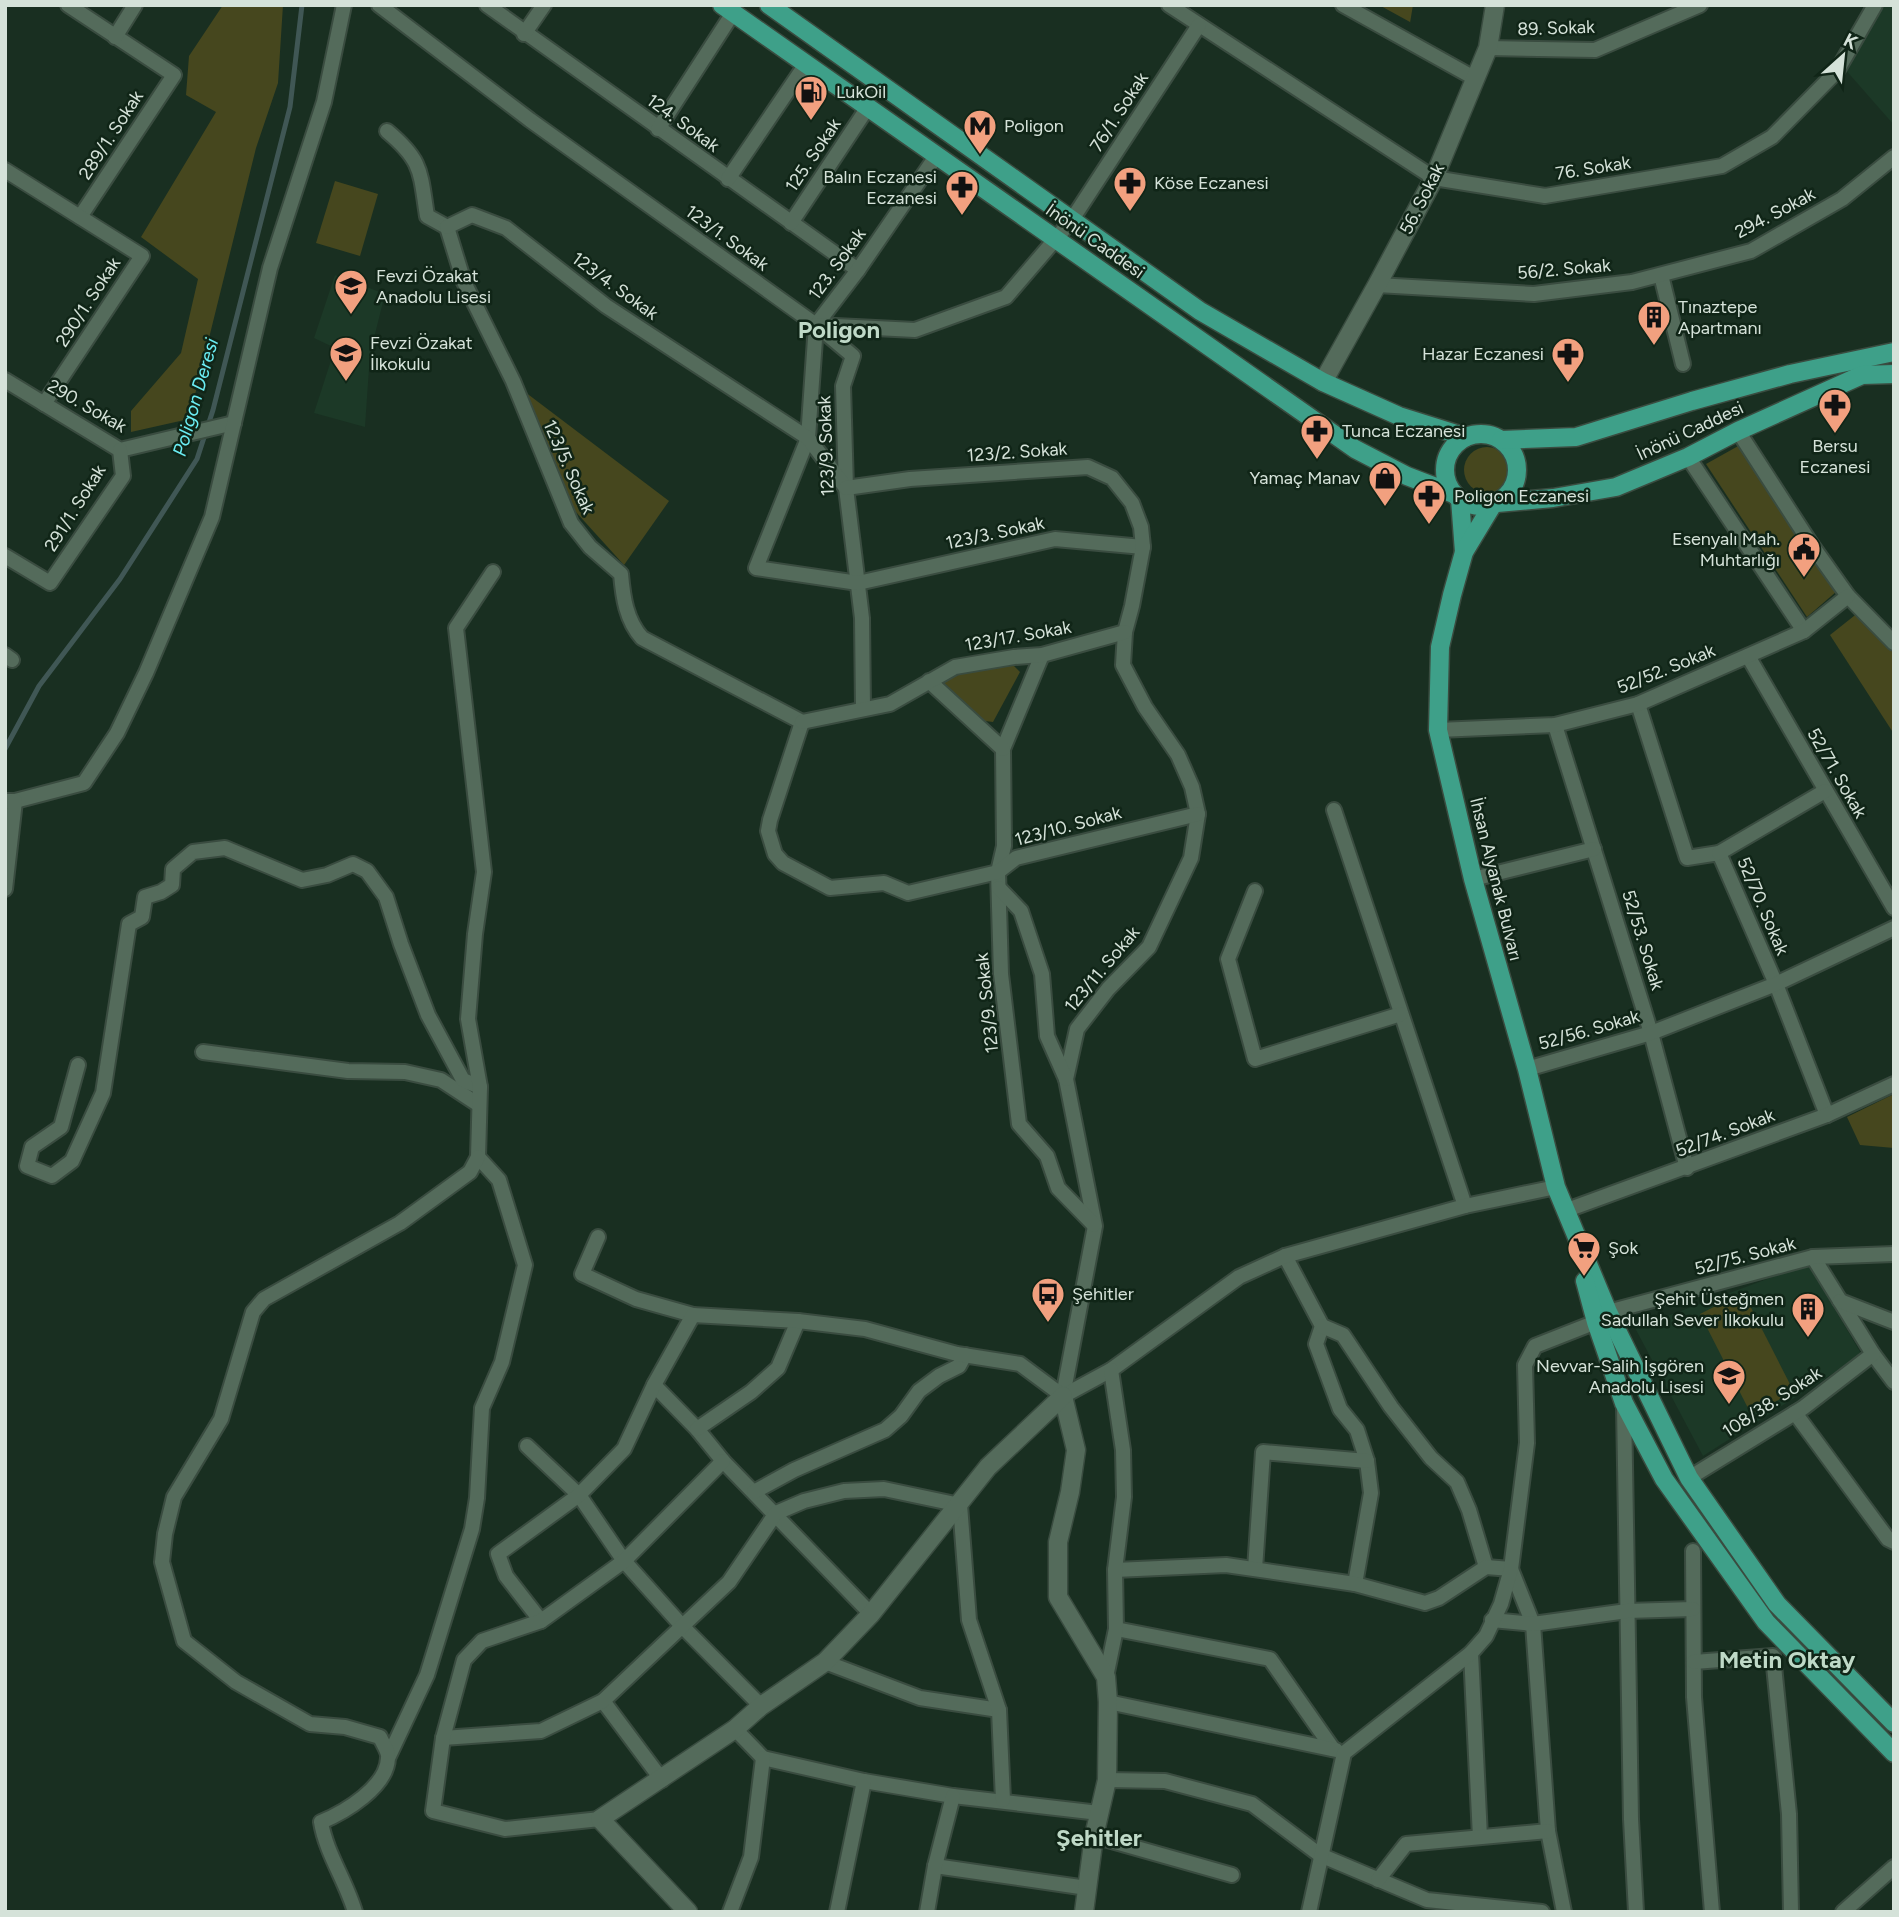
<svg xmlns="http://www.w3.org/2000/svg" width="1899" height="1917" viewBox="0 0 1899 1917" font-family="Figtree,sans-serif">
  <rect width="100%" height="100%" fill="#192f21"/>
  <g fill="#1c3927">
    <polygon points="1884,5 1894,5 1894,125 1844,68"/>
    <polygon points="335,275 385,294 370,354 365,427 314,413 335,348 314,338"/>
    <polygon points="1808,1264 1862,1355 1703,1456 1635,1328"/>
  </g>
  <g fill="#46471e">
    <polygon points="223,5 283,5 278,83 256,148 189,419 131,432 131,411 181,353 198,279 141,237 216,112 186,95 189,56"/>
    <polygon points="1379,5 1413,5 1410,23 1410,22"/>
    <polygon points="335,181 378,194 360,256 316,243"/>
    <polygon points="525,392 669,501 624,565 575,511"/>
    <polygon points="1740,445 1837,591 1807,617 1706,464"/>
    <circle cx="1487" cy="470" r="23"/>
    <polygon points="1859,612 1894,648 1894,734 1830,635"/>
    <polygon points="1013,665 1020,672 993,722 985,721 944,683 952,675"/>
    <polygon points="1894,1094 1894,1148 1860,1145 1847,1117"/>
    <polygon points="1743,1292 1794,1392 1751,1414 1700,1314"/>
  </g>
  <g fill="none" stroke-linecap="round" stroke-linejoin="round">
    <polyline stroke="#405755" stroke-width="5" points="5,749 39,686 120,579 197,459 213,410 290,107 302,5"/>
    <defs>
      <g id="minor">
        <polyline points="68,5 174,75 80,217"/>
        <polyline points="379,5 530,120 816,325 853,356 843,386 846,488 862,618 863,709"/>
        <polyline points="487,5 858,270"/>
        <polyline points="1169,5 1434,178 1545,196 1722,166 1772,137 1837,71 1875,5"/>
        <polyline points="1343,5 1476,79"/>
        <polyline points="524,34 544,5"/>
        <polyline points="115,37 135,5"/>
        <polyline points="1488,48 1595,50 1700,5"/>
        <polyline points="658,129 733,13"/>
        <path d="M387,131C423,161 420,172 427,216L447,227"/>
        <polyline points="937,155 858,270 816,325 808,438 756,568 858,583 1055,539 1143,547"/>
        <polyline points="5,170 142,256 44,404"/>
        <polyline points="728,179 806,64"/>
        <polyline points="791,223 868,107"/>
        <path d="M447,227L464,282L513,381L571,523L590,547L621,574C623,597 626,620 642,638L802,722"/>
        <polyline points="447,227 472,215 506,228 606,306 808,438 846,488"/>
        <polyline points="1661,275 1683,364"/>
        <polyline points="1377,285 1534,294 1632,282 1751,251 1842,199 1894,157"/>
        <polyline points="816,325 915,330 1006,297 1071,221 1199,25"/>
        <polyline points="5,380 120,450 234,423"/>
        <polyline points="1738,431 1811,544 1848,596 1894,643"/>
        <polyline points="1688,457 1804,631"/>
        <polyline points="846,488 910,479 1088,467 1112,478 1132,503 1141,527 1143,547 1132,606 1125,632 1123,665 1145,707 1178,755 1192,787 1198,814 1191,858 1149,947 1108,989 1077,1029 1066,1079 1095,1226 1063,1396"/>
        <polyline points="5,556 50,583 123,476 120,450"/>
        <polyline points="5,655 12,660"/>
        <polyline points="1042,655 1003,749 1004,846 998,872 1001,974 1019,1124 1047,1156 1058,1188 1094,1225"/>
        <polyline points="1748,656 1894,908"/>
        <polyline points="929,681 1003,749"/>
        <polyline points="1638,704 1687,858 1719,853 1776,984 1827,1115"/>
        <polyline points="802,722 770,820 768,831 775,854 783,863 830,888 884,883 908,893 998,872 1016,858 1198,814"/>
        <polyline points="802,722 890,704 955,667 1014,657 1042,655 1125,632"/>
        <polyline points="1555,725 1651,1033 1687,1168"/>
        <polyline points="1438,730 1555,725 1638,704 1804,631 1848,596"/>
        <polyline points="5,801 15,801 84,783 117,733 146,673 212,517 270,268 324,102 344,5"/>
        <polyline points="1334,810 1465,1206"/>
        <polyline points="1719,853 1825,791"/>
        <polyline points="1473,879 1594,849"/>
        <polyline points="999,888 1021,911 1042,974 1047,1036 1066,1079"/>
        <polyline points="5,889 15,801"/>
        <polyline points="1255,891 1228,959 1255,1059 1401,1014"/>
        <polyline points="203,1052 348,1071 405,1072 441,1080 479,1105"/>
        <polyline points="78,1065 61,1127 32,1147 27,1166 52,1176 72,1161 103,1093 129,924 142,917 145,897 161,892 172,885 173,869 193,852 225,848 302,880 327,875 353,864 367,871 386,897 401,944 428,1015 463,1080 480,1087"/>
        <polyline points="1527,1069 1651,1033 1776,984 1894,928"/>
        <polyline points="1567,1210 1827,1115 1894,1084"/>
        <polyline points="598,1237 582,1274 636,1299 693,1315"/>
        <polyline points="1285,1256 1322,1326 1316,1344 1340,1409 1357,1430 1367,1461 1371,1493 1355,1584"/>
        <polyline points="1813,1257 1873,1354 1894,1382"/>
        <polyline points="1840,1301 1894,1322"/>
        <polyline points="1608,1312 1813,1257 1894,1254"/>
        <polyline points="1322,1326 1343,1335 1391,1407 1431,1458 1457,1482 1469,1510 1486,1567"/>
        <polyline points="654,1385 697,1429 723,1461 871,1614"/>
        <polyline points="1063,1396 1111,1370 1239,1277 1285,1256 1465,1206 1556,1187"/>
        <polyline points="1624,1406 1631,1819 1636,1912"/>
        <polyline points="1795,1413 1888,1539 1894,1542"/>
        <polyline points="697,1429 751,1392 778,1368 798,1321"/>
        <polyline points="527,1446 579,1495 624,1561 683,1627 761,1706"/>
        <polyline points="1689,1478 1803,1408 1873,1354"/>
        <polyline points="754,1492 794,1470 885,1430 901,1416 919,1391 939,1376 959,1366 965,1355"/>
        <polyline points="1693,1551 1694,1697 1712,1912"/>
        <polyline points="1255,1569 1263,1452 1367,1461"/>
        <polyline points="1115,1570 1226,1565 1355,1584 1425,1603 1439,1598 1486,1567 1511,1569 1533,1624 1548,1831 1564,1912"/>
        <polyline points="1492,1620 1533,1624 1627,1611 1693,1609"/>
        <polyline points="541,1621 506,1576 498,1554 579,1495 624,1449 654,1385 693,1315 798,1321 865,1329 957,1354 1020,1364 1063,1396"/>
        <polyline points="1116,1629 1270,1659 1333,1749"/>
        <polyline points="1471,1653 1480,1837"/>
        <polyline points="825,1662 920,1698 999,1710"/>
        <polyline points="1694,1662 1773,1656 1789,1814 1791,1912"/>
        <polyline points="1106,1677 1116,1629 1115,1570 1124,1497 1123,1450 1111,1370"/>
        <polyline points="603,1701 662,1780"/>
        <polyline points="1108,1702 1336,1750"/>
        <polyline points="735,1729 763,1758 864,1781 953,1796 1099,1813"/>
        <polyline points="443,1738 541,1731 603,1701 729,1582 776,1513 804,1501 844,1491 884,1489 960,1505 969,1620 999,1710 1003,1800"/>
        <polyline points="389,1756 427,1675 472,1529 477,1498 482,1408 502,1362 525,1265 499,1180 478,1157 480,1087 468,1019 475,934 484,872 456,628 493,572"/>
        <polyline points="1107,1780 1165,1781 1252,1804 1320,1855 1427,1900 1542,1912"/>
        <polyline points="600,1819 505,1829 433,1811 443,1738 464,1660 482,1641 541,1621 624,1561 723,1461"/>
        <polyline points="1094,1836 1232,1875"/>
        <polyline points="935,1866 1087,1888"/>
        <polyline points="1378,1880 1406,1844 1548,1831"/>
        <path d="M355,1912C346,1881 326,1853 321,1822C345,1812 387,1787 388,1758C389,1752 383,1744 380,1737L345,1727L310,1724L236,1682L184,1641L162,1562L165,1534L174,1497L221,1419L253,1312L264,1299L400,1223L470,1172L478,1157"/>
        <polyline points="730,1912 751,1857 763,1758"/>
        <polyline points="837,1912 864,1781"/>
        <polyline points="927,1912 935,1866 953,1796"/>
        <polyline points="1309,1912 1344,1753 1471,1653 1486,1636 1501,1604 1511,1569 1527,1443 1525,1365 1535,1346 1596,1322"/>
        <polyline points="1843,1912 1894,1867"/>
      </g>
      <g id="tertiary">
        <polyline points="1323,382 1377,285 1434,178 1488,48 1495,5"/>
        <polyline points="1063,1396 1076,1450 1070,1492 1058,1542 1058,1597 1106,1677 1108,1702 1107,1780 1094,1836 1084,1912"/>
        <polyline points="688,1912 600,1819 735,1729 761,1706 825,1662 871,1614 988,1467 1063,1396"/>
      </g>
      <g id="primary">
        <polyline points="722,5 1355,449 1407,476 1454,494"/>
        <polyline points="769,5 1200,311 1323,382 1399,416 1466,437"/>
        <circle cx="1481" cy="470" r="36"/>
        <polyline points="1501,440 1576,437 1692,401 1790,374 1894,352"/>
        <polyline points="1460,499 1464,552"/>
        <polyline points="1497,503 1553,498 1616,487 1688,457 1738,431 1862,375 1894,374"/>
        <polyline points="1493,504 1464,552 1452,595 1440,647 1438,730 1473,879 1527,1069 1556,1187 1608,1312 1689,1478 1777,1604 1894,1723"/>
        <polyline points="1585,1281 1596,1322 1624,1403 1664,1479 1766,1622 1894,1753"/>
      </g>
    </defs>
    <use href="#minor" stroke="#3a4c40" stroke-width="18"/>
    <use href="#tertiary" stroke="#3a4c40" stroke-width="21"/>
    <use href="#primary" stroke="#3a4c40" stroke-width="21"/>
    <use href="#minor" stroke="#546b5b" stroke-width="14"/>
    <use href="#tertiary" stroke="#546b5b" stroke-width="18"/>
    <use href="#primary" stroke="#3ea089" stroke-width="18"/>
  </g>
  <defs>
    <symbol id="fuel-pin" viewBox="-11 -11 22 30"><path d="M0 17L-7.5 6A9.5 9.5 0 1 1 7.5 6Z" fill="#f2a07f" stroke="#102517"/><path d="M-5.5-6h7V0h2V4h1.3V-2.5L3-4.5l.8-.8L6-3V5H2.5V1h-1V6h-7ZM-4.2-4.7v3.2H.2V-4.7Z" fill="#111"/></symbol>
    <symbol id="metro-pin" viewBox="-11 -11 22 30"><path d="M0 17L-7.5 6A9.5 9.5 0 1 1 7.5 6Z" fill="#f2a07f" stroke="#102517"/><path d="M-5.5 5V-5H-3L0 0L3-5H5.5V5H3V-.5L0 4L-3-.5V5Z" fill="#111"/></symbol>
    <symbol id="pharmacy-pin" viewBox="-11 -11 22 30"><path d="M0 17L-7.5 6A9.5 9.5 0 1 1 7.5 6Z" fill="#f2a07f" stroke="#102517"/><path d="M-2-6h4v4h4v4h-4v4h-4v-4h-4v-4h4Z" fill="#111"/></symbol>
    <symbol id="school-pin" viewBox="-11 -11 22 30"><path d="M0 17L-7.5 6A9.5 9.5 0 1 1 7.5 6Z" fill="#f2a07f" stroke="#102517"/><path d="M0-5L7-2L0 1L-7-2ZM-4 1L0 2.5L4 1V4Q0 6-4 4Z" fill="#111"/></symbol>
    <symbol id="building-pin" viewBox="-11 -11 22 30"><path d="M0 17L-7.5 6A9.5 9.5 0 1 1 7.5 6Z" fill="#f2a07f" stroke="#102517"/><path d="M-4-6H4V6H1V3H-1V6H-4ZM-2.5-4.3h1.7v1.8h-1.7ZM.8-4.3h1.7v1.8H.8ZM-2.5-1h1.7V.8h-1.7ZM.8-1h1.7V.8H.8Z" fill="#111"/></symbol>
    <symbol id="shop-pin" viewBox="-11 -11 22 30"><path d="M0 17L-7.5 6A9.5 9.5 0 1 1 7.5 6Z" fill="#f2a07f" stroke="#102517"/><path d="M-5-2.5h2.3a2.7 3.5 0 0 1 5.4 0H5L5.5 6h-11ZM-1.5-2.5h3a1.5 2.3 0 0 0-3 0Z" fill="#111"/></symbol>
    <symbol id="civic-pin" viewBox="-11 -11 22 30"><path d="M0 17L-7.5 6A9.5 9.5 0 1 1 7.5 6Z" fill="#f2a07f" stroke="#102517"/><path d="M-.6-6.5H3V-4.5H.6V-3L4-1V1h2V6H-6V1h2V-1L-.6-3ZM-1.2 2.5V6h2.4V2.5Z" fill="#111"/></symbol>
    <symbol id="supermarket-pin" viewBox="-11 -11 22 30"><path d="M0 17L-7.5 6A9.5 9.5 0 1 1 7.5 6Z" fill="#f2a07f" stroke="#102517"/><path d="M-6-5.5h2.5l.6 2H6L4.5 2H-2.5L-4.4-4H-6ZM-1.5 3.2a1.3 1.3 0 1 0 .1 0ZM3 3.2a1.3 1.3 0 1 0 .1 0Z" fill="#111"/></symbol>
    <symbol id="bus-pin" viewBox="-11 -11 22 30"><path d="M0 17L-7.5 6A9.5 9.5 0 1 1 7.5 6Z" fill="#f2a07f" stroke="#102517"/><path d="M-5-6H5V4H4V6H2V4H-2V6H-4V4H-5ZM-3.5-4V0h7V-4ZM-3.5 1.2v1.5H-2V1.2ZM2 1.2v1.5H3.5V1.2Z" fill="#111"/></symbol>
  </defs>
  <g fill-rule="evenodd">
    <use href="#fuel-pin" x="792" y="73" width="38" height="52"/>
    <use href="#metro-pin" x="961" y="107" width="38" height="52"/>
    <use href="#pharmacy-pin" x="1111" y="164" width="38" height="52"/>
    <use href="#pharmacy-pin" x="943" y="168" width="38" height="52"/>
    <use href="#school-pin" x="332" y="267" width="38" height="52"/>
    <use href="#building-pin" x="1635" y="298" width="38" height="52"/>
    <use href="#school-pin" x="327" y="334" width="38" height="52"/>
    <use href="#pharmacy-pin" x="1549" y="335" width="38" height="52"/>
    <use href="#pharmacy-pin" x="1816" y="386" width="38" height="52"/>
    <use href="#pharmacy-pin" x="1298" y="412" width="38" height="52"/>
    <use href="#shop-pin" x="1366" y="459" width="38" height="52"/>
    <use href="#pharmacy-pin" x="1410" y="477" width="38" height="52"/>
    <use href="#civic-pin" x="1785" y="530" width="38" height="52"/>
    <use href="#supermarket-pin" x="1565" y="1229" width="38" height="52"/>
    <use href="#bus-pin" x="1029" y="1275" width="38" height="52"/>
    <use href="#building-pin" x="1789" y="1290" width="38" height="52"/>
    <use href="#school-pin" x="1710" y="1357" width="38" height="52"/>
  </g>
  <g text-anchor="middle" stroke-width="5" stroke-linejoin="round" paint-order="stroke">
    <g font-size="18" fill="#d5e2d9" stroke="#102517">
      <text transform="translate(1556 28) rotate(-2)" y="6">89. Sokak</text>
      <text transform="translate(1119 112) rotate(-57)" y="6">76/1. Sokak</text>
      <text transform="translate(683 123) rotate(36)" y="6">124. Sokak</text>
      <text transform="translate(111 135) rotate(-57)" y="6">289/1. Sokak</text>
      <text transform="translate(813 155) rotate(-56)" y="6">125. Sokak</text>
      <text transform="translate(1593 168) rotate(-9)" y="6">76. Sokak</text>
      <text transform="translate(1422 199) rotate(-63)" y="6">56. Sokak</text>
      <text transform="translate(1775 213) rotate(-28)" y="6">294. Sokak</text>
      <text transform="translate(727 238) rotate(36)" y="6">123/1. Sokak</text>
      <text transform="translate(1095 241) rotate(35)" y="6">İnönü Caddesi</text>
      <text transform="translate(837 264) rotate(-54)" y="6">123. Sokak</text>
      <text transform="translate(1564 269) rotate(-5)" y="6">56/2. Sokak</text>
      <text transform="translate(615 286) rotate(36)" y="6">123/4. Sokak</text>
      <text transform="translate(88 302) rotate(-57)" y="6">290/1. Sokak</text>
      <text transform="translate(87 406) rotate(30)" y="6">290. Sokak</text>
      <text transform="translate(1690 431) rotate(-25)" y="6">İnönü Caddesi</text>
      <text transform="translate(826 446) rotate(-92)" y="6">123/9. Sokak</text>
      <text transform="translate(1017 452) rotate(-4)" y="6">123/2. Sokak</text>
      <text transform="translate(569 467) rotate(66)" y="6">123/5. Sokak</text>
      <text transform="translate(75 508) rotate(-58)" y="6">291/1. Sokak</text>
      <text transform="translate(995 533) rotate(-12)" y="6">123/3. Sokak</text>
      <text transform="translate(1018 636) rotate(-10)" y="6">123/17. Sokak</text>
      <text transform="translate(1666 669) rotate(-22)" y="6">52/52. Sokak</text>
      <text transform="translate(1837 773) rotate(60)" y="6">52/71. Sokak</text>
      <text transform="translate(1068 826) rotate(-15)" y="6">123/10. Sokak</text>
      <text transform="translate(1496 879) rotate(76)" y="6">İhsan Alyanak Bulvarı</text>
      <text transform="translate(1763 906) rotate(67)" y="6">52/70. Sokak</text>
      <text transform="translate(1643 940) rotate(73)" y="6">52/53. Sokak</text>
      <text transform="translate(1102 969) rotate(-50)" y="6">123/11. Sokak</text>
      <text transform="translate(987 1003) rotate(-96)" y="6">123/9. Sokak</text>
      <text transform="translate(1589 1030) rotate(-16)" y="6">52/56. Sokak</text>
      <text transform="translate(1725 1133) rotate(-21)" y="6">52/74. Sokak</text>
      <text transform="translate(1745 1256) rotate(-15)" y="6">52/75. Sokak</text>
      <text transform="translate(1772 1402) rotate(-33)" y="6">108/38. Sokak</text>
    </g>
    <g font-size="18" fill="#d5e2d9" stroke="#102517" text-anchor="start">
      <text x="836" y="98">LukOil</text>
      <text x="1004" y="132">Poligon</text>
      <text x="937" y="183" text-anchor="end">Balın Eczanesi<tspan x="937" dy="21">Eczanesi</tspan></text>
      <text x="1154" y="189">Köse Eczanesi</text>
      <text x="376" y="282">Fevzi Özakat<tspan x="376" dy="21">Anadolu Lisesi</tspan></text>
      <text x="1678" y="313">Tınaztepe<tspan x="1678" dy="21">Apartmanı</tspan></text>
      <text x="370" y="349">Fevzi Özakat<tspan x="370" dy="21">İlkokulu</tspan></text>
      <text x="1544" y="360" text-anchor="end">Hazar Eczanesi</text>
      <text x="1342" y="437">Tunca Eczanesi</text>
      <text x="1835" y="452" text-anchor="middle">Bersu<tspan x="1835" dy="21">Eczanesi</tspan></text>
      <text x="1360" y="484" text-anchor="end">Yamaç Manav</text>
      <text x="1454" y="502">Poligon Eczanesi</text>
      <text x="1780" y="545" text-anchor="end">Esenyalı Mah.<tspan x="1780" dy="21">Muhtarlığı</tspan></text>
      <text x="1608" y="1254">Şok</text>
      <text x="1072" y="1300">Şehitler</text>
      <text x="1784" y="1305" text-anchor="end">Şehit Üsteğmen<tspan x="1784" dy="21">Sadullah Sever İlkokulu</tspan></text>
      <text x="1704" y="1372" text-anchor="end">Nevvar-Salih İşgören<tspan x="1704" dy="21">Anadolu Lisesi</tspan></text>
    </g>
    <g font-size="19" font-style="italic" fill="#6beef4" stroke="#102517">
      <text transform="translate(195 397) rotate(-74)" y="7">Poligon Deresi</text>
    </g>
    <g font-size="24" font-weight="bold" fill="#bfd9c7" stroke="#102517">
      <text x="839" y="338">Poligon</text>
      <text x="1787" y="1668">Metin Oktay</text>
      <text x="1099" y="1846">Şehitler</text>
    </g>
  </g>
  <rect width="1899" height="1917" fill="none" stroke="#d5e2d9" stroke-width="14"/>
  <g transform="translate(1843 56) rotate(27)" stroke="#102517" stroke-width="5" paint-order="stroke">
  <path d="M0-5L12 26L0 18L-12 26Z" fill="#d5e2d9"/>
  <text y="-10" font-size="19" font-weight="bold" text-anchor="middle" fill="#d5e2d9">K</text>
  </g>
</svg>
